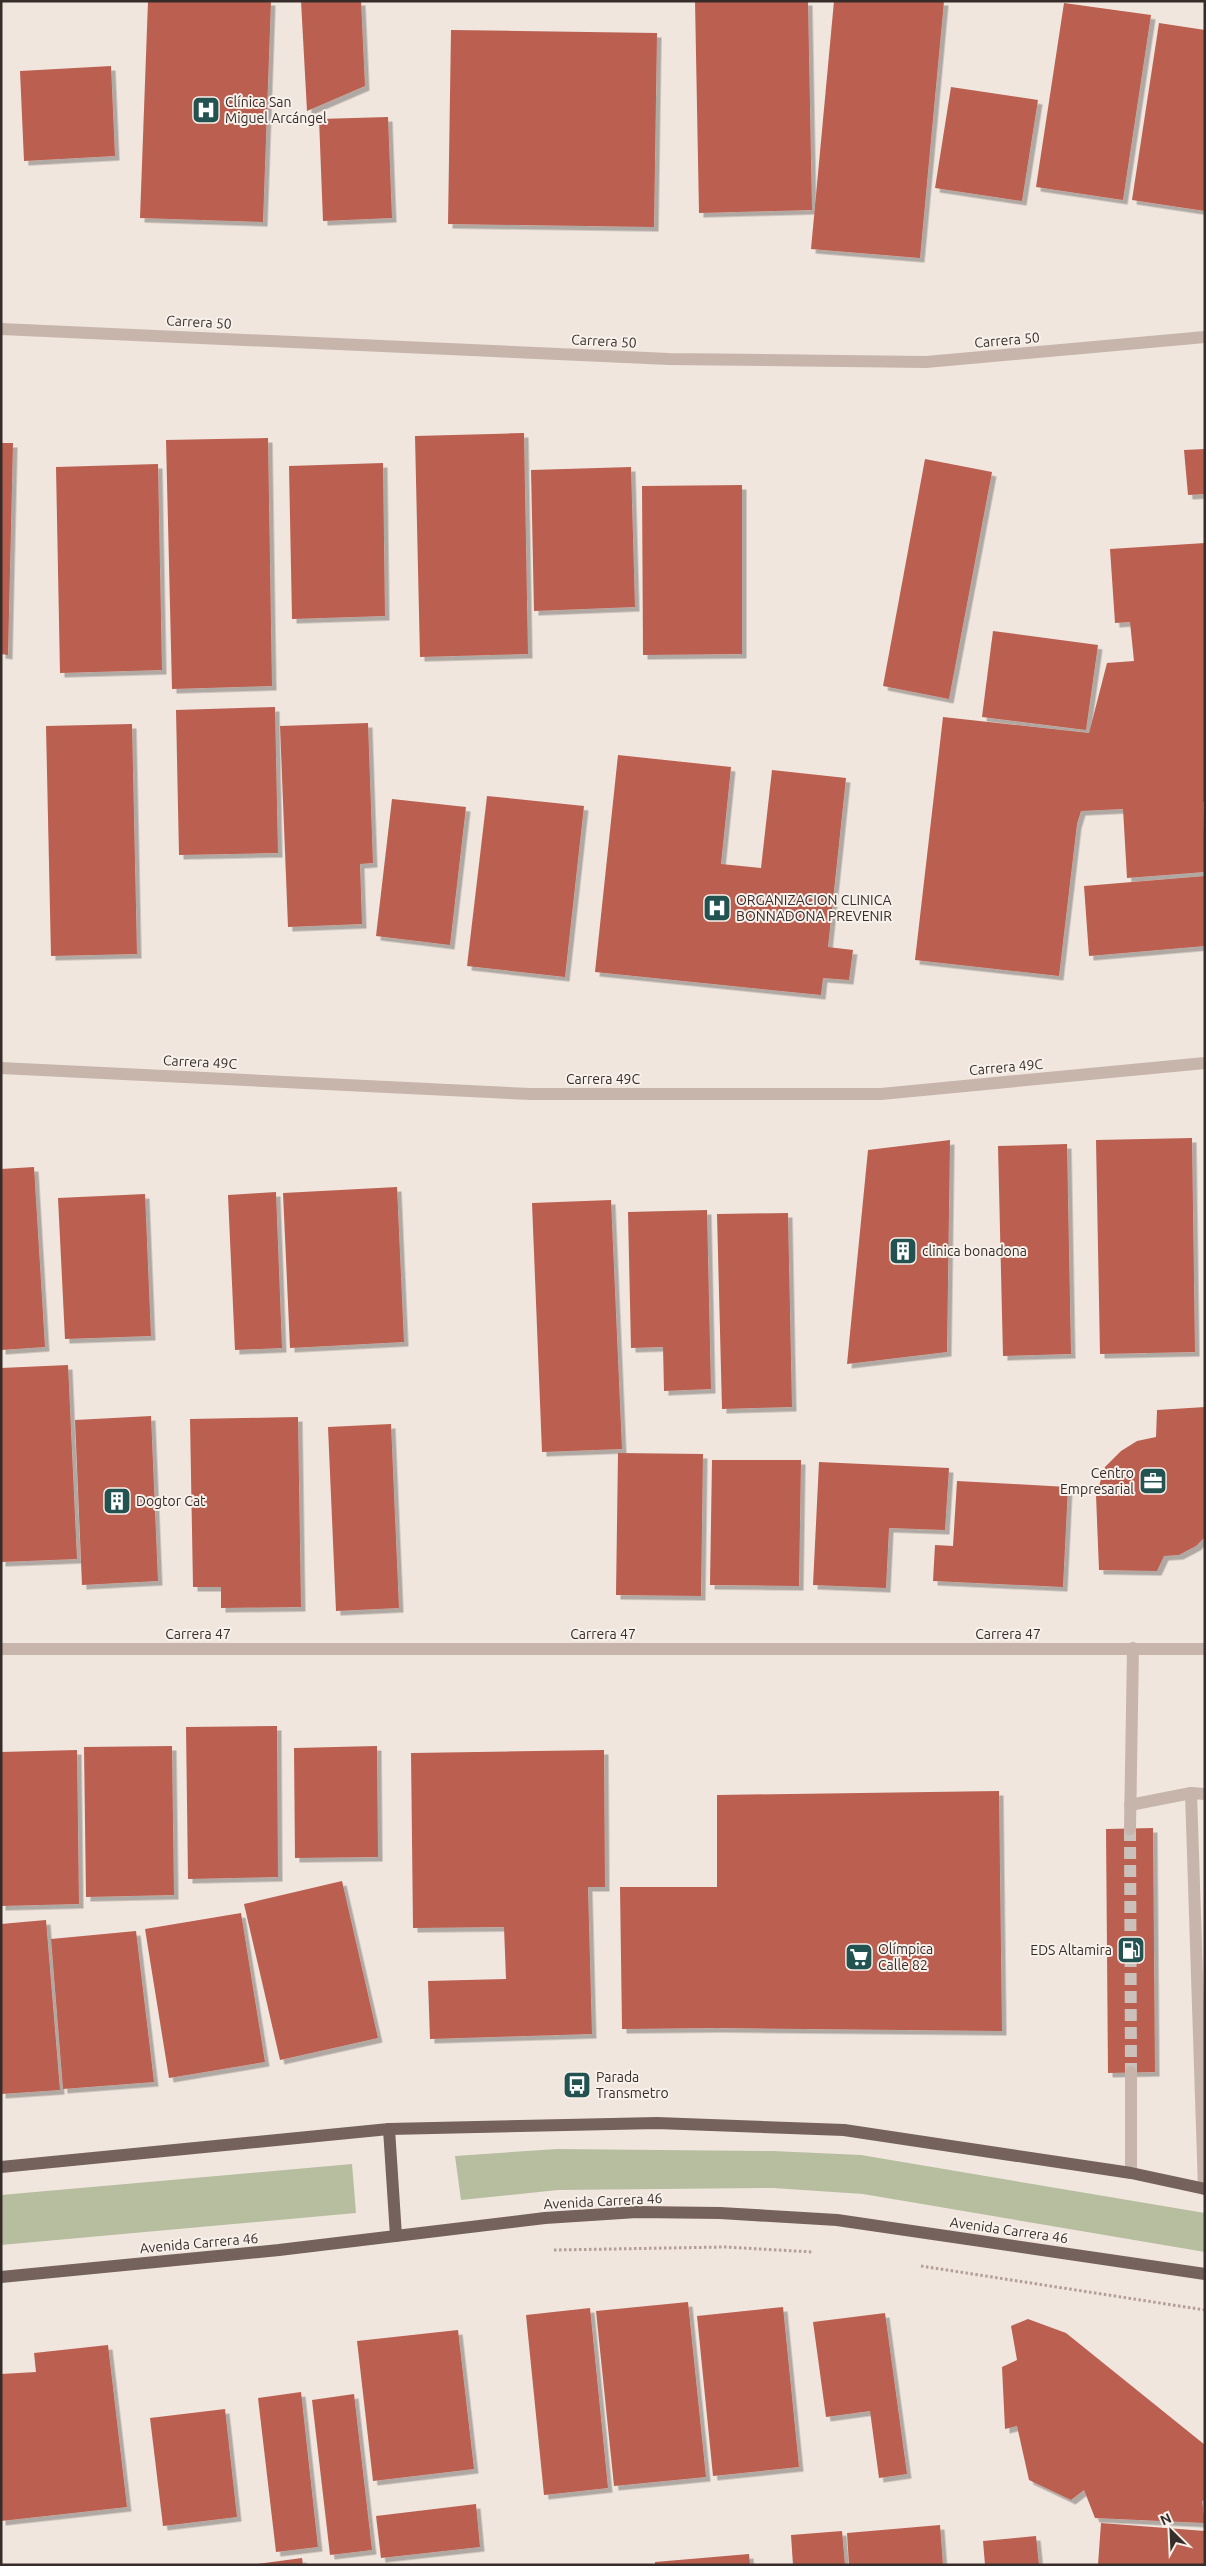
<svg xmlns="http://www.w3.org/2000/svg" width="1206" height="2566" viewBox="0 0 1206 2566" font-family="Ubuntu,sans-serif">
  <defs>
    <filter id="shadow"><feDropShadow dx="4.5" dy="4.5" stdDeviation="0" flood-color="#0004"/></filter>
  </defs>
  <rect width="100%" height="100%" fill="#f0e6de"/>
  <g fill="#b7be9f">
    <polygon points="557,2149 773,2151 861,2155 1205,2213 1205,2252 863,2194 773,2188 558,2190 461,2200 455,2156"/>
    <polygon points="352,2164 356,2213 1,2245 1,2195"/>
  </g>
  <g fill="#bb6051" filter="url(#shadow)">
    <polygon points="148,1 271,1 263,222 140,218"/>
    <polygon points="301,1 361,1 365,86 307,111"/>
    <polygon points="695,1 808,1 812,210 699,213"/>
    <polygon points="834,1 944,1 920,258 811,249"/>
    <polygon points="1064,3 1151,15 1123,200 1036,187"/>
    <polygon points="1159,23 1205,30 1205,211 1132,200"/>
    <polygon points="451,30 657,33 654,227 448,224"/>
    <polygon points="111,66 115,156 24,161 20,71"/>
    <polygon points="951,87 1038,100 1022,201 935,188"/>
    <polygon points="388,117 392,218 323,221 319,119"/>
    <polygon points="524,433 528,654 420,657 415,436"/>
    <polygon points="268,438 272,686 172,689 166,440"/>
    <polygon points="1,443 13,443 8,655 1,654"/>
    <polygon points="1205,449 1205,494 1188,495 1184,450"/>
    <polygon points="925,459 992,472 949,699 883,686"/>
    <polygon points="383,463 385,616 292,619 289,466"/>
    <polygon points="158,464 162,670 60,673 56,467"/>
    <polygon points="631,467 635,607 534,611 531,470"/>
    <polygon points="742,485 742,654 643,655 642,486"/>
    <polygon points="1205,543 1205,802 1203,802 1205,872 1127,878 1123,809 1081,811 1077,824 1059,976 915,960 943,717 1089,733 1107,663 1134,661 1130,622 1115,623 1110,549"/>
    <polygon points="993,631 1098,645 1086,730 982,717"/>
    <polygon points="275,707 278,853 179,855 176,710"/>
    <polygon points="368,723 373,863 360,864 362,924 288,927 280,726"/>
    <polygon points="132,724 137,954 51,956 46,726"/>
    <polygon points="618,755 731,767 721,864 761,868 772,770 846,778 828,947 853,950 849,980 823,978 821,995 595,972"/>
    <polygon points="487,796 584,806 565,977 467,966"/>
    <polygon points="392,799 466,807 450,945 376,936"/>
    <polygon points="1205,876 1205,946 1089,956 1084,886"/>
    <polygon points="1192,1138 1195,1352 1100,1354 1096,1140"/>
    <polygon points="950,1140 947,1352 847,1364 868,1150"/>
    <polygon points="1067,1144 1071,1354 1003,1356 998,1146"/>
    <polygon points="34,1167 45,1347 1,1350 1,1169"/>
    <polygon points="397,1187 404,1342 290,1348 283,1193"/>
    <polygon points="276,1192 282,1348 235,1350 228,1195"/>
    <polygon points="145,1194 151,1336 65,1339 58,1198"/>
    <polygon points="611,1200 622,1449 542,1452 532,1203"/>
    <polygon points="707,1210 711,1389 664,1391 663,1347 631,1348 628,1212"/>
    <polygon points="788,1213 792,1407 722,1409 717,1214"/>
    <polygon points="68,1365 77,1559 1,1562 1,1368"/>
    <polygon points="1205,1407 1205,1537 1196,1546 1179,1555 1164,1556 1157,1571 1099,1570 1096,1495 1105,1467 1121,1451 1137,1441 1156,1437 1157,1410"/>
    <polygon points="151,1416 158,1581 82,1585 75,1420"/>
    <polygon points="298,1417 301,1607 221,1608 221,1587 193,1587 190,1419"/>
    <polygon points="391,1424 399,1608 336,1611 328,1427"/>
    <polygon points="618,1453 703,1454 701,1596 616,1595"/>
    <polygon points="712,1460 801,1460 799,1586 710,1585"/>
    <polygon points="819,1462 949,1468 945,1530 889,1528 886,1588 813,1585"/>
    <polygon points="957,1481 1068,1487 1063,1587 933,1581 935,1545 953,1546"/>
    <polygon points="277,1726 278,1877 188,1879 186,1727"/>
    <polygon points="172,1746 174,1895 86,1897 84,1747"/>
    <polygon points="377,1746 378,1857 295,1858 294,1748"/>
    <polygon points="77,1750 79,1904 1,1906 1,1752"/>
    <polygon points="604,1750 605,1887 588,1887 592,2034 430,2039 428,1981 506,1979 504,1927 413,1928 411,1753"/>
    <polygon points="999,1791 1002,2031 717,2028 622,2029 620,1887 717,1887 717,1795"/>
    <polygon points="1153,1828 1155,2072 1108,2073 1106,1829"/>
    <polygon points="342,1881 378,2038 280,2060 244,1904"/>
    <polygon points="241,1913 265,2062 169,2078 145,1929"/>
    <polygon points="46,1920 60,2090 1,2094 1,1924"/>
    <polygon points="136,1931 154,2082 63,2089 51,1939"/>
    <polygon points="688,2302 706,2477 614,2486 596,2311"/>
    <polygon points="783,2307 799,2467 713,2476 697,2316"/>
    <polygon points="590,2308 608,2488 544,2495 526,2315"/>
    <polygon points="885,2313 907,2474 879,2478 870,2411 826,2417 813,2322"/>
    <polygon points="1028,2319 1066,2333 1205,2445 1205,2500 1202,2501 1205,2523 1095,2518 1084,2490 1071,2500 1029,2480 1017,2426 1005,2429 1002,2367 1017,2360 1011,2326"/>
    <polygon points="458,2330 474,2469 373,2481 357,2341"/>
    <polygon points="108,2345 127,2507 1,2521 1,2374 36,2372 34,2353"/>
    <polygon points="301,2392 318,2547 276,2552 258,2398"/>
    <polygon points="354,2394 372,2550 330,2555 312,2400"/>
    <polygon points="225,2409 237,2517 163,2526 150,2418"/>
    <polygon points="476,2504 480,2547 381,2558 376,2516"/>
    <polygon points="1101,2523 1205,2531 1205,2565 1098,2565"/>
    <polygon points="940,2525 943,2565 849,2565 847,2533"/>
    <polygon points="842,2531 845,2565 793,2565 791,2535"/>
    <polygon points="1036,2536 1039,2565 985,2565 983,2541"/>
    <polygon points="749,2554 750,2565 655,2565 655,2562"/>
    <polygon points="302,2558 303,2565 257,2565 257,2564"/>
  </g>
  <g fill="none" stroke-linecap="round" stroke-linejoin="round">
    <polyline stroke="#cbc1ba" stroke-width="12" stroke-dasharray="12 6" stroke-linecap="butt" points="1130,1829 1131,2072"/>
    <g stroke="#b39f95" stroke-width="3" stroke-dasharray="2.5 2.5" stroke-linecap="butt">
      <polyline points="554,2250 725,2247 813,2252"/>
      <polyline points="921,2266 1205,2310"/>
    </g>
    <g stroke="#c7b5ab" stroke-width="12">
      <polyline points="1,329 669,359 926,362 1205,337"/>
      <polyline points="1,1068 530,1094 881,1094 1205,1063"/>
      <polyline points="1,1649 1205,1649"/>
      <polyline points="1191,1793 1204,2189"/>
      <polyline points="1130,1805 1191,1793 1205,1794"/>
      <polyline points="1130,1829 1133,1648"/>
      <polyline points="1131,2072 1131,2173"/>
    </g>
    <g stroke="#76625c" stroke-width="12">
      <polyline points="389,2129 396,2236"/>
      <polyline points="1,2167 389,2129 657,2123 844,2130 1131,2173 1205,2189"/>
      <polyline points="1,2277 279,2250 545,2218 637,2212 720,2213 837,2220 1205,2274"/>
    </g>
  </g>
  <defs>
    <symbol id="hospital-square" viewBox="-11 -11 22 22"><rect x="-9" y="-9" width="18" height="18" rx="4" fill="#235351" stroke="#f8f0ea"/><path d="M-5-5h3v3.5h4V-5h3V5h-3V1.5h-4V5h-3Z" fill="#fff"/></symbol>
    <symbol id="building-square" viewBox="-11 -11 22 22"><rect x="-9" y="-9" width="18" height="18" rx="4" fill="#235351" stroke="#f8f0ea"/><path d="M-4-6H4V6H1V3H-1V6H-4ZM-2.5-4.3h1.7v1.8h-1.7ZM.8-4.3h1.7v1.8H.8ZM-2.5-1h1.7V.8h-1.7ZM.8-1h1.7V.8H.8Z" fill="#fff"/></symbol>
    <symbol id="office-square" viewBox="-11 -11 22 22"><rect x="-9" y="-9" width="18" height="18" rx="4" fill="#235351" stroke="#f8f0ea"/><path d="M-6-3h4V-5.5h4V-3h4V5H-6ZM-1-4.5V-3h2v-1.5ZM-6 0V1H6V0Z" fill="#fff"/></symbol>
    <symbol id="fuel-square" viewBox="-11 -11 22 22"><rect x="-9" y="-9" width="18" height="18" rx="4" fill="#235351" stroke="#f8f0ea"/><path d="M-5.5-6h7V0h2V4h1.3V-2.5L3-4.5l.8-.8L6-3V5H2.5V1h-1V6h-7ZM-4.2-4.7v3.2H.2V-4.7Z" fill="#fff"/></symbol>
    <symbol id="supermarket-square" viewBox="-11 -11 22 22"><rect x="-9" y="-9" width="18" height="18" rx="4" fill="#235351" stroke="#f8f0ea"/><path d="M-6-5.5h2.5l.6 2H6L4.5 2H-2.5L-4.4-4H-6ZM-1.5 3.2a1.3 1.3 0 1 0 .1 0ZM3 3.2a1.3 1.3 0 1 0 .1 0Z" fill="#fff"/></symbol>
    <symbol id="bus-square" viewBox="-11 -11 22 22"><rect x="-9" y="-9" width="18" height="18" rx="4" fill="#235351" stroke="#f8f0ea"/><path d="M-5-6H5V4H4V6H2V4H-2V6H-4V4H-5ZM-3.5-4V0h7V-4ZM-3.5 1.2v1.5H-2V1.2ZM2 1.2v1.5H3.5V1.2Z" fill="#fff"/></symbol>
  </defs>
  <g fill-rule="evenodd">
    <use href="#hospital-square" x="190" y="94" width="32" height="32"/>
    <use href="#hospital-square" x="701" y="892" width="32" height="32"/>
    <use href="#building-square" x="887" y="1235" width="32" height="32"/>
    <use href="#office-square" x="1137" y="1465" width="32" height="32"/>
    <use href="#building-square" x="101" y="1485" width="32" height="32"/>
    <use href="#fuel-square" x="1115" y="1934" width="32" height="32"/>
    <use href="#supermarket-square" x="843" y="1941" width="32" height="32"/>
    <use href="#bus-square" x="561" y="2069" width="32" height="32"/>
  </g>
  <g text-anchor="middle" stroke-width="4" stroke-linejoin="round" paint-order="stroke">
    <g font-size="14" fill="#362c29" stroke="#f8f0ea" text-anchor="start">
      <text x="225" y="107">Clínica San<tspan x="225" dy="16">Miguel Arcángel</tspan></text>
      <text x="736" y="905">ORGANIZACION CLINICA<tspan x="736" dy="16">BONNADONA PREVENIR</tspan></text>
      <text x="922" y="1256">clinica bonadona</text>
      <text x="1134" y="1478" text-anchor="end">Centro<tspan x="1134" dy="16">Empresarial</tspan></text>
      <text x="136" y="1506">Dogtor Cat</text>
      <text x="878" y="1954">Olímpica<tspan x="878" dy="16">Calle 82</tspan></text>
      <text x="1112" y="1955" text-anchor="end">EDS Altamira</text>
      <text x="596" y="2082">Parada<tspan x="596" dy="16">Transmetro</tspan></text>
    </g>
    <g font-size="14" fill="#362c29" stroke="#f8f0ea">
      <text transform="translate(199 322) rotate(3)" y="5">Carrera 50</text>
      <text transform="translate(1007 340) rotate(-5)" y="5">Carrera 50</text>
      <text transform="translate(604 341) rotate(3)" y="5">Carrera 50</text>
      <text transform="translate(200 1062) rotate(3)" y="5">Carrera 49C</text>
      <text transform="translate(1006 1067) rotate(-5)" y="5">Carrera 49C</text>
      <text x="603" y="1084">Carrera 49C</text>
      <text x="198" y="1639">Carrera 47</text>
      <text x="603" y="1639">Carrera 47</text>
      <text x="1008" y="1639">Carrera 47</text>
      <text transform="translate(603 2201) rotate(-3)" y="5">Avenida Carrera 46</text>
      <text transform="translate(1009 2230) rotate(8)" y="5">Avenida Carrera 46</text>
      <text transform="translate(199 2243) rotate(-5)" y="5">Avenida Carrera 46</text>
    </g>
  </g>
  <rect width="1206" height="2566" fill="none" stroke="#362c29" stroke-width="5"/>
  <g transform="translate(1171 2531) rotate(336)" stroke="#f8f0ea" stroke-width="4" paint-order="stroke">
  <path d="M0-4L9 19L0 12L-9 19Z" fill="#362c29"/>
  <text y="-8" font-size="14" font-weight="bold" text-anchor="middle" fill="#362c29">N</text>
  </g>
</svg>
